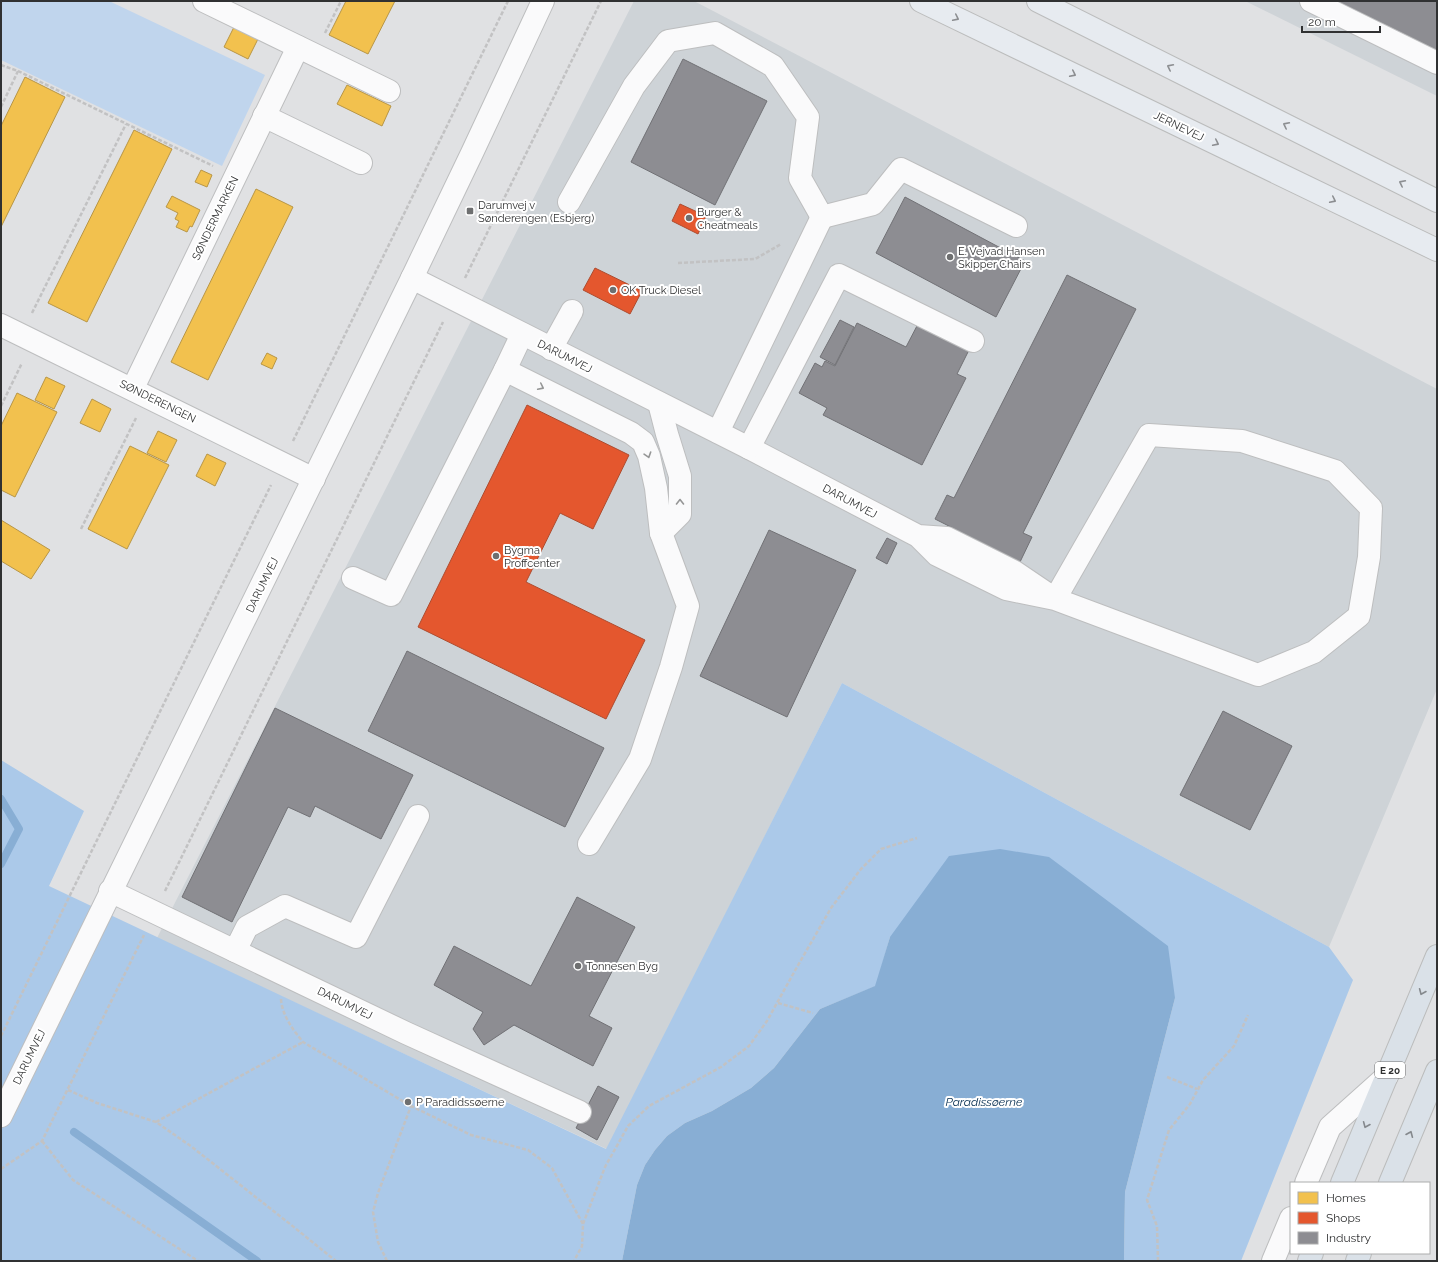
<svg xmlns="http://www.w3.org/2000/svg" width="1438" height="1262" viewBox="0 0 1438 1262" font-family="Raleway,sans-serif">
  <rect width="100%" height="100%" fill="#e0e1e3"/>
  <g fill="#ced3d7">
    <polygon points="634,1 694,1 1437,389 1437,689 1329,947 842,683 607,1149 157,938"/>
    <polygon points="1245,1 1437,1 1437,96"/>
  </g>
  <polygon fill="#c0d5ed" points="1,1 109,1 265,75 222,166 1,60"/>
  <polygon fill="#abc9e9" points="842,683 1329,947 1353,980 1241,1261 1124,1261 1125,1192 1175,998 890,937 876,986 820,1009 774,1068 751,1088 712,1111 685,1123 667,1136 655,1150 645,1165 637,1185 622,1261 1,1261 1,760 84,811 49,886 606,1149"/>
  <polygon fill="#88aed4" points="1000,849 1049,857 1168,946 1175,998 1125,1192 1124,1261 622,1261 637,1185 645,1165 655,1150 667,1136 685,1123 712,1111 751,1088 774,1068 820,1009 875,986 890,937 949,856"/>
  <g fill="#f2c14e" stroke="#b89646">
    <polygon points="346,1 395,1 368,54 329,35"/>
    <polygon points="234,27 258,39 248,59 224,47"/>
    <polygon points="25,77 65,97 1,227 1,126"/>
    <polygon points="347,85 391,106 382,126 337,104"/>
    <polygon points="134,130 172,149 87,322 48,303"/>
    <polygon points="201,170 212,175 207,187 195,182"/>
    <polygon points="256,189 293,207 208,380 171,362"/>
    <polygon points="172,196 200,210 192,227 190,226 187,232 176,227 179,221 175,219 178,213 166,207"/>
    <polygon points="267,353 277,358 272,369 261,364"/>
    <polygon points="46,377 65,386 54,409 35,400"/>
    <polygon points="17,393 57,412 15,497 1,490 1,426"/>
    <polygon points="92,399 111,409 100,432 80,423"/>
    <polygon points="158,431 177,440 166,462 147,453"/>
    <polygon points="130,446 169,465 127,549 88,529"/>
    <polygon points="207,454 226,463 215,486 196,476"/>
    <polygon points="1,520 50,550 31,579 1,561"/>
  </g>
  <g fill="#e4572e" stroke="#ae4c2f">
    <polygon points="680,204 706,216 698,234 672,221"/>
    <polygon points="595,268 642,291 630,314 583,290"/>
    <polygon points="527,405 629,455 593,529 560,513 526,582 645,640 606,719 418,627"/>
  </g>
  <g fill="#8d8d92" stroke="#717175">
    <polygon points="1337,1 1437,1 1437,50"/>
    <polygon points="683,59 767,101 715,205 631,162"/>
    <polygon points="905,197 1025,261 996,317 876,253"/>
    <polygon points="1067,275 1136,309 1023,533 1032,537 1020,562 935,519 947,495 954,498"/>
    <polygon points="840,320 854,327 835,365 820,357"/>
    <polygon points="919,322 970,348 957,374 966,378 922,465 823,415 827,408 799,393 815,363 822,367 825,361 835,366 857,323 906,347"/>
    <polygon points="769,530 856,570 787,717 700,676"/>
    <polygon points="887,538 897,543 887,564 876,558"/>
    <polygon points="407,651 604,748 565,827 368,731"/>
    <polygon points="275,708 413,775 381,839 315,806 310,817 288,807 232,922 182,897"/>
    <polygon points="1223,711 1292,746 1250,830 1180,795"/>
    <polygon points="577,897 635,927 589,1016 612,1028 593,1066 514,1025 484,1045 473,1029 483,1012 434,985 454,946 531,986"/>
    <polygon points="598,1086 619,1097 597,1140 576,1128"/>
  </g>
  <g fill="none" stroke-linecap="round" stroke-linejoin="round">
    <g stroke="#88aed4" stroke-width="8">
      <polyline points="1,799 19,829 1,864"/>
      <polyline points="74,1132 257,1261"/>
    </g>
    <defs>
      <g id="minor">
        <polyline points="204,1 389,91"/>
        <polyline points="1311,1 1437,63"/>
        <polyline points="264,116 361,163"/>
        <polyline points="569,202 634,86 668,41 715,33 773,66 808,117 800,178 822,217 873,204 901,169 1016,226"/>
        <polyline points="412,278 749,448 918,536 937,555 1006,589 1055,599 1258,675 1314,652 1359,616 1369,557 1371,508 1335,471 1242,441 1149,435 1055,599 1015,572 947,538 918,536"/>
        <polyline points="1,325 314,479"/>
        <polyline points="551,349 572,311"/>
        <polyline points="505,370 631,433 643,442 649,456 656,488 661,533 688,606 671,667 640,759 589,844"/>
        <polyline points="133,388 298,47"/>
        <polyline points="659,403 667,434 680,476 680,514 661,533"/>
        <polyline points="718,432 822,217"/>
        <polyline points="749,448 839,275 973,341"/>
        <polyline points="353,578 391,595 505,370 522,334"/>
        <polyline points="110,891 406,1033 580,1112"/>
        <polyline points="235,951 247,927 285,906 356,937 418,816"/>
        <polyline points="1,1116 412,278 472,153 543,1"/>
        <polyline points="1306,1183 1330,1127 1387,1076"/>
        <polyline points="1273,1261 1291,1218"/>
      </g>
      <g id="major">
        <polyline points="921,1 1437,250"/>
        <polyline points="1038,1 1437,201"/>
      </g>
      <g id="highway">
        <polyline points="1342,1183 1437,956"/>
        <polyline points="1390,1183 1437,1071"/>
        <polyline points="1309,1261 1312,1253"/>
        <polyline points="1357,1261 1360,1253"/>
      </g>
    </defs>
    <use href="#minor" stroke="#bdbebf" stroke-width="24"/>
    <use href="#major" stroke="#bbbcbc" stroke-width="24"/>
    <use href="#highway" stroke="#bbbcbc" stroke-width="24"/>
    <g stroke="#c2c2c3" stroke-width="2.5" stroke-dasharray="4 2" stroke-linecap="butt">
      <polyline points="325,33 341,1"/>
      <polyline points="1,65 18,71 213,166"/>
      <polyline points="1,107 18,71"/>
      <polyline points="678,263 755,259 781,244"/>
      <polyline points="465,278 601,1"/>
      <polyline points="32,313 126,124"/>
      <polyline points="1,406 22,363"/>
      <polyline points="293,441 508,1"/>
      <polyline points="81,529 136,418"/>
      <polyline points="165,891 443,322"/>
      <path d="M281,999C282,1015 293,1030 303,1042L411,1106L471,1135L528,1150L552,1168L583,1224L582,1246L574,1261"/>
      <polyline points="778,1003 813,1013"/>
      <polyline points="1,1036 271,485"/>
      <polyline points="1167,1077 1197,1089"/>
      <polyline points="68,1090 97,1103 156,1122 192,1147 290,1224 336,1261"/>
      <polyline points="156,1122 303,1042"/>
      <polyline points="42,1141 73,1180 198,1261"/>
      <polyline points="1,1169 42,1141 144,935"/>
      <polyline points="583,1224 605,1167 628,1126 649,1106 721,1067 749,1046 767,1021 797,967 831,908 861,869 881,849 917,838"/>
      <polyline points="387,1261 378,1242 373,1212 378,1193 411,1106"/>
      <polyline points="1158,1261 1157,1226 1147,1200 1169,1130 1190,1104 1203,1080 1234,1046 1248,1015"/>
    </g>
    <use href="#minor" stroke="#fafafb" stroke-width="22"/>
    <use href="#major" stroke="#e7ebf0" stroke-width="22"/>
    <use href="#highway" stroke="#dae1e8" stroke-width="22"/>
  </g>
  <defs><path id="oneway-chevron" d="M-2-3.5L2.5 0L-2 3.5" fill="none" stroke-width="1.6" stroke-linecap="round" stroke-linejoin="round"/></defs>
  <g stroke="#8c8e91">
    <use href="#oneway-chevron" transform="translate(956 18) rotate(26)"/>
    <use href="#oneway-chevron" transform="translate(1170 67) rotate(-153)"/>
    <use href="#oneway-chevron" transform="translate(1073 74) rotate(26)"/>
    <use href="#oneway-chevron" transform="translate(1286 125) rotate(-153)"/>
    <use href="#oneway-chevron" transform="translate(1216 143) rotate(26)"/>
    <use href="#oneway-chevron" transform="translate(1402 183) rotate(-153)"/>
    <use href="#oneway-chevron" transform="translate(1333 200) rotate(26)"/>
  </g>
  <g stroke="#959696">
    <use href="#oneway-chevron" transform="translate(541 387) rotate(26)"/>
    <use href="#oneway-chevron" transform="translate(648 455) rotate(72)"/>
    <use href="#oneway-chevron" transform="translate(680 502) rotate(-90)"/>
  </g>
  <g stroke="#85898d">
    <use href="#oneway-chevron" transform="translate(1422 992) rotate(113)"/>
    <use href="#oneway-chevron" transform="translate(1366 1125) rotate(113)"/>
    <use href="#oneway-chevron" transform="translate(1410 1134) rotate(-67)"/>
  </g>
  <g fill="#6e6f70" stroke="#fff" stroke-width="1.5">
    <rect x="466" y="207" width="8" height="8" rx="2"/>
    <circle cx="689" cy="218" r="4"/>
    <circle cx="950" cy="257" r="4"/>
    <circle cx="613" cy="290" r="4"/>
    <circle cx="496" cy="556" r="4"/>
    <circle cx="578" cy="966" r="4"/>
    <circle cx="408" cy="1102" r="4"/>
  </g>
  <g text-anchor="middle" stroke-width="4" stroke-linejoin="round" paint-order="stroke">
    <rect fill="#fff" stroke="#6e6f70" stroke-width="1" x="1375" y="1062" width="30" height="16" rx="3"/>
    <g font-size="10" font-weight="bold" fill="#303132">
      <text x="1390" y="1074">E 20</text>
    </g>
    <g font-size="11" fill="#303132" stroke="#fff">
      <text transform="translate(1179 126) rotate(26)" y="4">JERNEVEJ</text>
      <text transform="translate(215 218) rotate(-64)" y="4">SØNDERMARKEN</text>
      <text transform="translate(565 356) rotate(27)" y="4">DARUMVEJ</text>
      <text transform="translate(158 401) rotate(26)" y="4">SØNDERENGEN</text>
      <text transform="translate(850 501) rotate(28)" y="4">DARUMVEJ</text>
      <text transform="translate(262 585) rotate(-64)" y="4">DARUMVEJ</text>
      <text transform="translate(345 1003) rotate(26)" y="4">DARUMVEJ</text>
      <text transform="translate(29 1057) rotate(-64)" y="4">DARUMVEJ</text>
    </g>
    <g font-size="11" fill="#303132" stroke="#fff" text-anchor="start">
      <text x="478" y="209">Darumvej v<tspan x="478" dy="13">Sønderengen (Esbjerg)</tspan></text>
      <text x="697" y="216">Burger &amp;<tspan x="697" dy="13">Cheatmeals</tspan></text>
      <text x="958" y="255">E. Vejvad Hansen<tspan x="958" dy="13">Skipper Chairs</tspan></text>
      <text x="621" y="294">OK Truck Diesel</text>
      <text x="504" y="554">Bygma<tspan x="504" dy="13">Proffcenter</tspan></text>
      <text x="586" y="970">Tonnesen Byg</text>
      <text x="416" y="1106">P Paradidssøerne</text>
    </g>
    <g font-size="12" font-style="italic" fill="#052e51" stroke="#fff">
      <text x="984" y="1106">Paradissøerne</text>
    </g>
  </g>
  <rect width="1438" height="1262" fill="none" stroke="#303132" stroke-width="4"/>
  <rect x="1290" y="1182" width="140" height="72" fill="#ffffff" stroke="#acadad"/>
  <rect x="1298" y="1192" width="20" height="12" fill="#f2c14e" stroke="#acadad"/>
  <text x="1326" y="1202" font-size="12" fill="#303132">Homes</text>
  <rect x="1298" y="1212" width="20" height="12" fill="#e4572e" stroke="#acadad"/>
  <text x="1326" y="1222" font-size="12" fill="#303132">Shops</text>
  <rect x="1298" y="1232" width="20" height="12" fill="#8d8d92" stroke="#acadad"/>
  <text x="1326" y="1242" font-size="12" fill="#303132">Industry</text>
  <path d="M1302 26v6h78v-6" fill="none" stroke="#303132" stroke-width="2"/>
  <text x="1308" y="26" font-size="12" fill="#303132" stroke="#ffffff" stroke-width="3" paint-order="stroke">20 m</text>
</svg>
